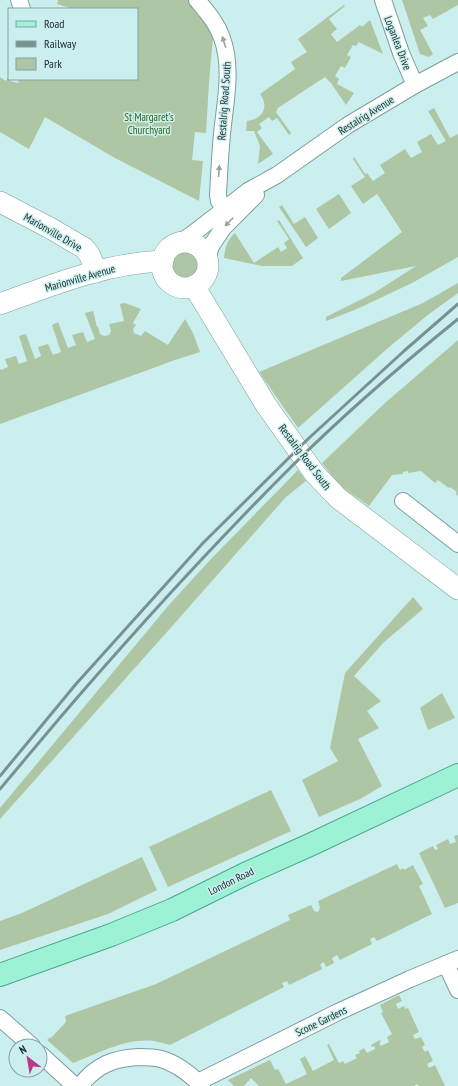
<svg xmlns="http://www.w3.org/2000/svg" width="458" height="1086" viewBox="0 0 458 1086" font-family="'PT Sans Narrow',sans-serif">
  <rect width="100%" height="100%" fill="#cbefef"/>
  <g fill="#aec6a4">
    <polygon points="58,0 188,0 209,25 213,37 209,82 206,133 195,132 192,160 203,161 199,201 115,158 45,117 29,149 0,132 0,77 6,81 9,76 10,81 18,83 19,79 137,79 137,9 74,9 57,4"/>
    <polygon points="402,0 458,0 458,5 433,19 430,15 423,18 428,26 420,30 433,54 429,57 420,54"/>
    <path d="M344,5L345,6L329,19L337,29L331,34L337,42L360,25L362,27L370,20L383,54L359,42L356,46L353,45L347,55L351,57L345,68L341,66L335,76L339,79L337,84L354,93L346,105L331,83L325,77L278,108L276,112L291,133L289,135L277,118L272,121L269,117L259,124L262,128L257,132L273,154L258,164L260,146L254,131H246L247,121C262,120 270,107 260,94L295,69L291,62L307,52L298,39Z"/>
    <polygon points="434,108 450,138 458,134 458,257 412,283 357,309 326,321 326,317 374,293 416,266 341,281 341,278 402,232 377,194 363,204 351,186 365,177 353,159 354,157 365,174 367,173 373,181 385,173 380,165 405,149 411,158 422,152 417,142 431,134 438,145 446,141 428,111"/>
    <polygon points="339,194 351,213 329,229 316,209"/>
    <polygon points="282,205 294,224 305,217 318,238 306,247 279,207"/>
    <path d="M279,220L303,258L292,266H262L224,258C225,248 227,240 235,233L254,263L278,247L281,252L287,248L284,243L289,239L277,221Z"/>
    <circle cx="184" cy="266" r="14"/>
    <polygon points="458,283 458,293 429,314 388,348 298,428 259,372 423,303"/>
    <polygon points="125,303 141,309 133,323 136,325 133,329 134,333 141,336 145,331 168,345 185,319 193,333 200,352 175,360 0,424 0,368 1,370 8,367 5,359 16,356 19,364 27,361 19,336 26,334 35,359 41,356 38,347 48,344 53,355 61,352 52,325 58,322 68,348 76,345 72,335 83,332 87,342 95,339 85,313 93,311 97,327 98,327 100,334 104,336 109,335 111,331 109,324 124,321 120,304"/>
    <polygon points="458,340 458,496 456,494 457,492 450,487 449,488 438,480 435,483 421,471 408,473 408,471 403,472 403,474 392,475 369,506 339,485 322,463 385,403"/>
    <polygon points="298,470 306,481 286,497 167,632 0,819 0,808 168,606 210,560"/>
    <polygon points="413,597 423,609 383,643 354,676 381,701 367,711 379,728 358,739 382,786 360,799 319,817 302,780 338,761 330,748 345,673"/>
    <polygon points="442,693 455,718 428,730 420,708"/>
    <polygon points="271,790 291,831 168,887 149,847"/>
    <polygon points="458,835 458,903 445,908 419,853 433,846 435,850 438,849 436,845 448,839 450,844 456,842 454,836"/>
    <polygon points="142,857 157,890 108,914 0,950 0,921 22,913"/>
    <path d="M397,864L400,870L403,868L404,870L413,865L423,884L419,886L432,914L377,941L374,937L370,939L372,944L340,960L337,955L332,958L334,963L326,967L324,962L320,964L322,969L289,985L287,981L282,983L284,987L170,1045C165,1044 160,1042 154,1041C125,1038 100,1053 73,1063L47,1040L50,1037L51,1038L65,1023L66,1021L65,1016L156,984L290,920L288,915L311,905L314,911L318,912L320,908L318,901Z"/>
    <polygon points="399,995 402,1001 396,1004 398,1009 404,1006 405,1009 408,1008 419,1032 413,1035 415,1039 421,1037 425,1045 422,1047 425,1052 428,1050 433,1061 427,1064 429,1068 435,1065 445,1086 419,1086 417,1084 414,1086 259,1086 251,1078 244,1086 234,1086 228,1080 270,1060 275,1070 278,1069 286,1084 307,1074 300,1059 305,1056 313,1071 334,1060 327,1045 329,1044 339,1063 343,1061 345,1064 357,1058 355,1055 360,1053 359,1051 364,1048 367,1053 375,1049 374,1046 372,1047 371,1045 380,1040 381,1042 379,1043 381,1046 389,1042 387,1037 392,1034 381,1013 383,1012 380,1005"/>
  </g>
  <g fill="none" stroke-linecap="round" stroke-linejoin="round">
    <defs>
      <g id="minor">
        <polyline points="19,0 22,9"/>
        <path d="M197,0C207,12 217,23 222,38C233,68 225,103 222,134C220,155 219,175 218,195L219,201L224,209"/>
        <polyline points="383,0 401,53 415,85"/>
        <polyline points="179,243 191,235 248,191 277,175 348,125 415,85 458,62"/>
        <polyline points="207,259 211,246 223,228 256,195"/>
        <polyline points="403,501 458,544"/>
        <polyline points="446,964 458,990"/>
        <polyline points="0,1018 32,1046"/>
        <polyline points="40,1054 75,1086"/>
        <polyline points="198,1082 338,1012 410,979 458,959"/>
        <path d="M80,1086C96,1065 114,1058 139,1057C146,1057 154,1057 161,1059C176,1063 191,1075 202,1086"/>
      </g>
      <g id="tertiary">
        <polyline points="0,202 50,228 84,248 89,254 97,272"/>
        <circle cx="185" cy="265" r="23"/>
        <polyline points="194,286 266,405 315,474 338,498 458,589"/>
        <path d="M0,304C52,285 106,263 163,261"/>
      </g>
      <polyline id="primary" points="0,975 111,935 172,910 245,874 312,844 458,775"/>
    </defs>
    <use href="#minor" stroke="#7c9e9e" stroke-width="18"/>
    <use href="#tertiary" stroke="#7c9e9e" stroke-width="22"/>
    <use href="#primary" stroke="#47a989" stroke-width="24"/>
    <use href="#minor" stroke="#fff" stroke-width="16"/>
    <use href="#tertiary" stroke="#fff" stroke-width="21"/>
    <use href="#primary" stroke="#9df2d6" stroke-width="22"/>
    <g stroke="#789191" stroke-width="3">
      <polyline points="0,776 76,684 203,543 309,438 404,351 458,304"/>
      <path d="M0,789C28,756 55,723 83,691C150,614 218,540 290,468C343,415 400,366 458,319"/>
    </g>
  </g>
  <defs><path id="oneway-solid" d="M-6-.8H1V-3.2L6.5 0L1 3.2V.8H-6Z"/></defs>
  <g fill="#9ba1a1">
    <use href="#oneway-solid" transform="translate(224 42) rotate(-107)"/>
    <use href="#oneway-solid" transform="translate(219 171) rotate(-86)"/>
    <use href="#oneway-solid" transform="translate(229 222) rotate(135)"/>
  </g>
  <g text-anchor="middle" stroke-width="3" stroke-linejoin="round" paint-order="stroke">
    <g font-size="11" fill="#212f2f" stroke="#cbefef">
      <text transform="translate(398 43) rotate(69)" y="4">Loganlea Drive</text>
      <text transform="translate(224 101) rotate(-86)" y="4">Restalrig Road South</text>
      <text transform="translate(366 115) rotate(-32)" y="4">Restalrig Avenue</text>
      <text transform="translate(53 232) rotate(30)" y="4">Marionville Drive</text>
      <text transform="translate(80 278) rotate(-16)" y="4">Marionville Avenue</text>
      <text transform="translate(305 457) rotate(53)" y="4">Restalrig Road South</text>
      <text transform="translate(231 881) rotate(-26)" y="4">London Road</text>
      <text transform="translate(321 1021) rotate(-26)" y="4">Scone Gardens</text>
    </g>
    <g font-size="11" fill="#306217" stroke="#cbefef">
      <text x="149" y="121">St Margaret's<tspan x="149" dy="13">Churchyard</tspan></text>
    </g>
  </g>
  <rect x="8" y="8" width="130" height="72" fill="#cbefef" stroke="#87a2a2"/>
  <rect x="16" y="21" width="20" height="6" fill="#9df2d6" stroke="#87a2a2"/>
  <text x="44" y="28" font-size="12" fill="#212f2f">Road</text>
  <rect x="16" y="41" width="20" height="6" fill="#789191" stroke="#87a2a2"/>
  <text x="44" y="48" font-size="12" fill="#212f2f">Railway</text>
  <rect x="16" y="58" width="20" height="12" fill="#aec6a4" stroke="#87a2a2"/>
  <text x="44" y="68" font-size="12" fill="#212f2f">Park</text>
  <g transform="translate(28 1058) rotate(329)"><circle r="19" fill="#cbefef" stroke="#87a2a2"/>
  <path d="M0-3L7 15L0 10L-7 15Z" fill="#b93985"/>
  <text y="-6" font-size="11" font-weight="bold" text-anchor="middle" fill="#212f2f">N</text>
  </g>
</svg>
